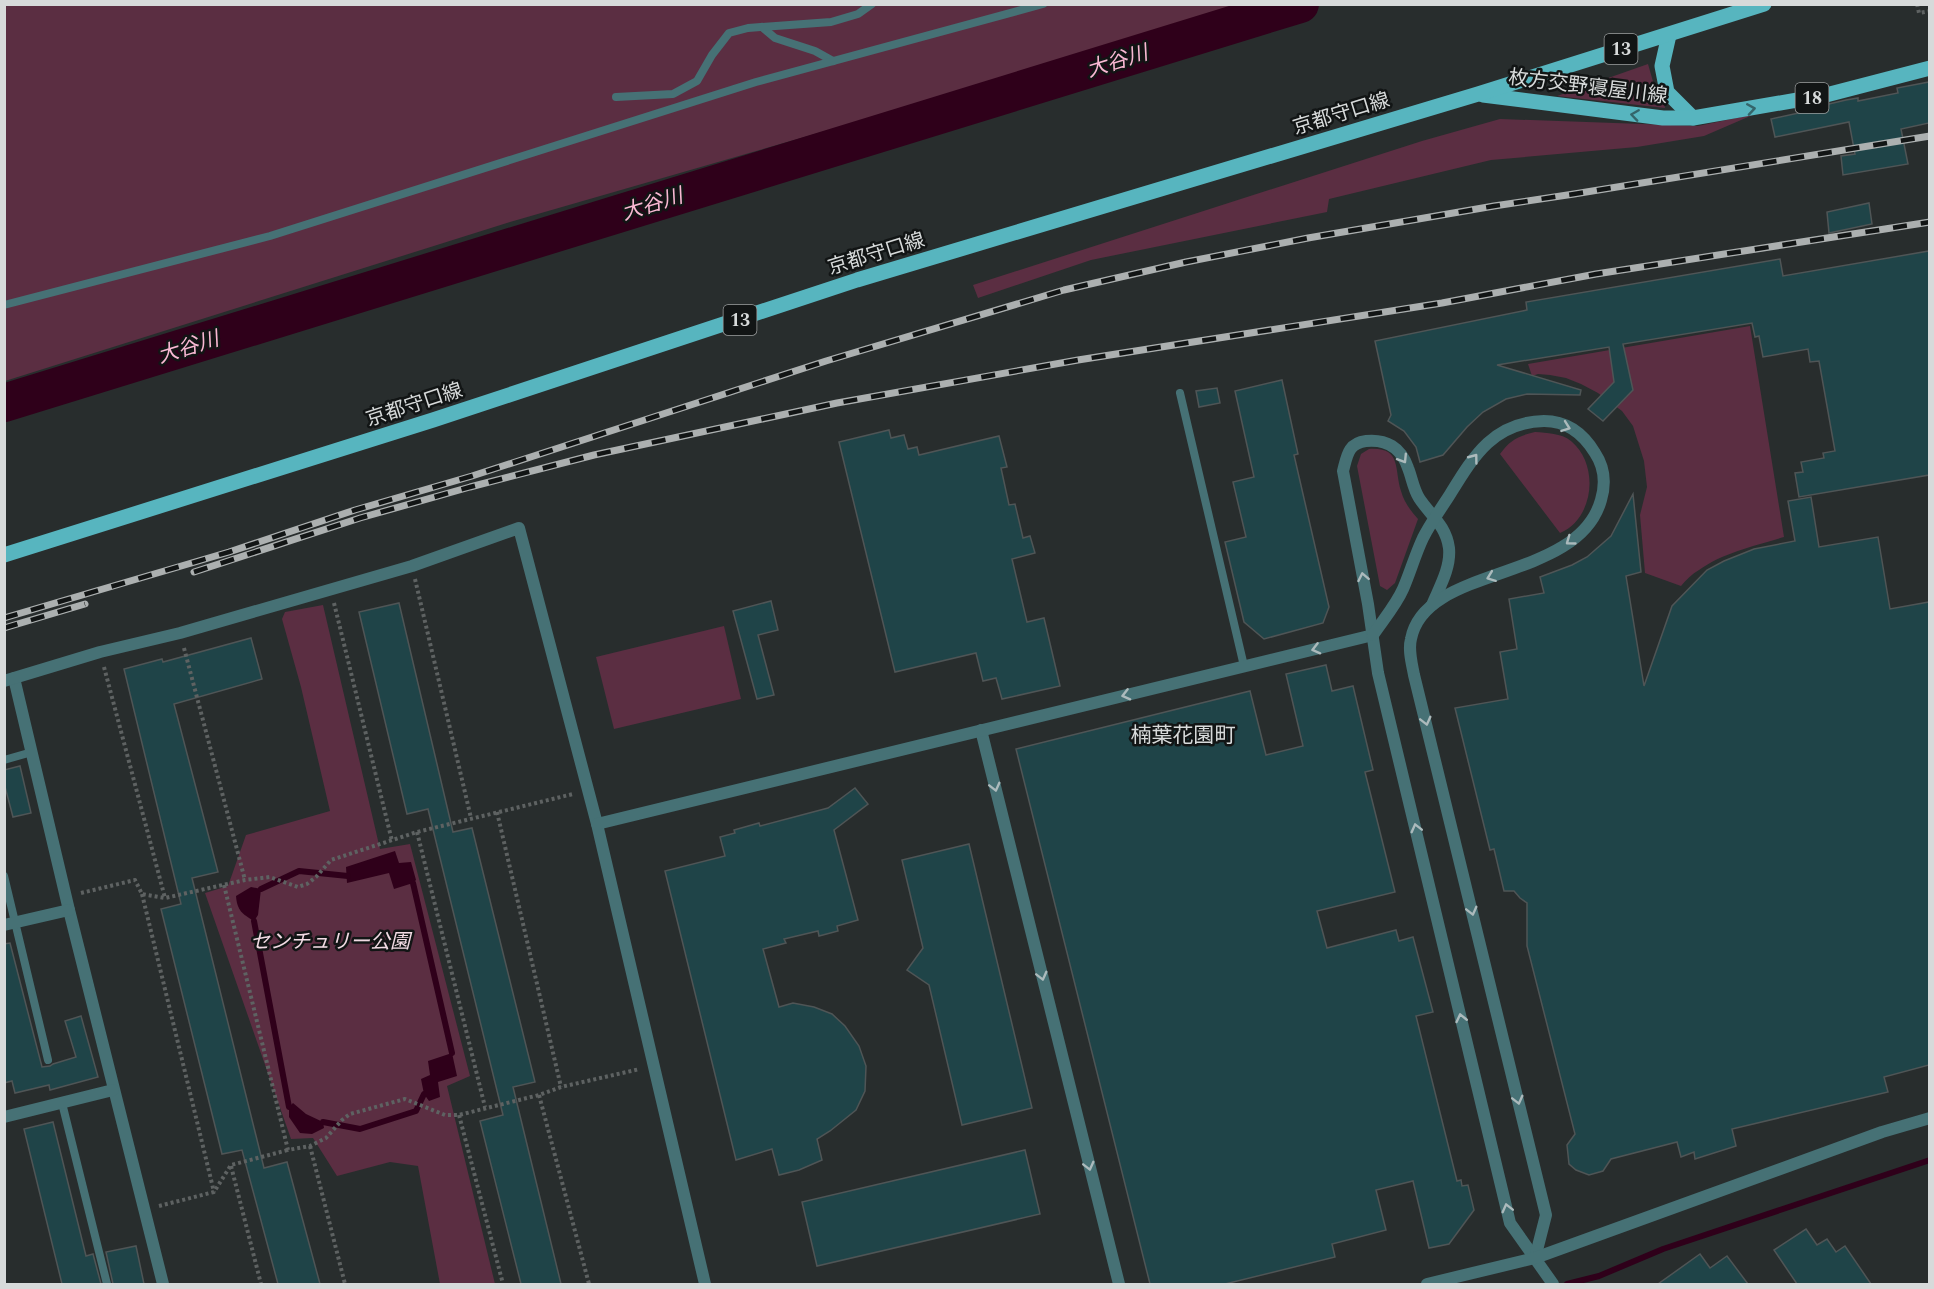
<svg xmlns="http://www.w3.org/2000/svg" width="1934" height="1289" viewBox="0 0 1934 1289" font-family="Spectral,'Noto Sans JP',serif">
  <rect width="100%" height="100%" fill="#282d2d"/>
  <g fill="#5b2e42">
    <polygon points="5,5 1246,5 933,100 510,222 5,381"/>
    <polygon points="1648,64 1654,85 1664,103 1665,108 1557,96"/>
    <polygon points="1755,114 1704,136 1637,147 1491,160 1329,199 1327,212 1091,260 978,298 973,285 1422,141 1500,119 1698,126"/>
    <path d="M1750,326L1784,537C1757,545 1722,553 1699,570C1692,574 1686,580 1681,586L1645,573L1640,515L1647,487L1644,461L1633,426L1622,411L1598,393L1581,384L1566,378L1550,375L1538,374L1532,376L1528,364Z"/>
    <path d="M1535,432C1547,433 1561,433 1571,441C1600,465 1594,519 1560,533L1500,454C1510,440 1518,436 1535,432Z"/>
    <path d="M1369,449C1402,447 1394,469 1401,491C1404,502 1410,510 1418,519L1395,583L1387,590L1380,586L1357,466L1361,454Z"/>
    <polygon points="323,605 380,849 410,844 470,1076 447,1086 495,1284 440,1284 418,1166 390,1162 337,1176 313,1138 291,1139 205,893 228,886 246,835 330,811 301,687 282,619 285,612"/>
    <polygon points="724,626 741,699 614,729 596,657"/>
  </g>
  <g fill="#2f001a">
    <polygon points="395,851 399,863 411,862 416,880 413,883 394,889 389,873 347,883 346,867"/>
    <path d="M251,887L261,889L258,915L254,921C242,914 237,910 236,896Z"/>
    <polygon points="452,1053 457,1076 438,1082 440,1097 429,1101 424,1094 421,1079 430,1075 428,1061"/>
    <polygon points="293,1103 306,1114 323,1122 324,1128 312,1134 300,1133 289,1117 289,1107"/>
  </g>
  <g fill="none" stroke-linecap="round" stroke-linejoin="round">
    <g stroke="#2f001a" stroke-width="6">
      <polyline points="413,883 452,1053"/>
      <polyline points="261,889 299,871 348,876"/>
      <polyline points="254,921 289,1107"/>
      <polyline points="323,1122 360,1129 416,1111 424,1094"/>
      <polyline points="1567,1284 1599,1276 1663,1249 1930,1160"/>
    </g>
    <polyline stroke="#2f001a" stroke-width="38" points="4,403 1300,4"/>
  </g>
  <g fill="#1f4448" stroke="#4f5556" stroke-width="1.5">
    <polygon points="1929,82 1929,123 1901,129 1908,164 1843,175 1841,156 1855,154 1849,122 1775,137 1771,119 1817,109 1816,107 1846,100 1858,98 1858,101 1898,93 1897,88"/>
    <polygon points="1869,203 1872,224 1829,233 1827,212"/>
    <polygon points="1929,251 1929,475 1799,497 1795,473 1803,472 1801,462 1824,458 1823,453 1835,451 1819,361 1810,362 1808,349 1763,357 1759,336 1755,337 1752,323 1623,344 1633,390 1603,421 1588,409 1614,382 1609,347 1497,365 1581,390 1580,395 1527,394 1506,399 1483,412 1467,427 1443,455 1420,462 1416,447 1404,431 1388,421 1391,415 1375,341 1527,310 1526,302 1780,259 1783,276"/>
    <polygon points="1282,380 1298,454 1294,455 1329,607 1323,623 1264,639 1244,622 1225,542 1246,537 1233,482 1254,477 1235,391"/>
    <polygon points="1217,388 1220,403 1199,407 1196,391"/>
    <polygon points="889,430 891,438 904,435 908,449 917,447 919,455 999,436 1007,467 1001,468 1009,505 1015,504 1023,538 1030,536 1035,553 1012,559 1027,622 1044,618 1060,686 1002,699 996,678 983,681 976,653 895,672 839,442"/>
    <polygon points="1633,494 1641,572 1626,576 1644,686 1672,606 1707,570 1724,561 1754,549 1795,541 1788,501 1811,497 1819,547 1878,537 1890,609 1929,602 1929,1065 1884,1077 1888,1092 1732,1129 1736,1146 1695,1159 1694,1152 1681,1157 1677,1142 1611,1159 1603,1171 1589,1175 1576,1170 1569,1164 1567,1145 1575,1134 1527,946 1527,903 1520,898 1514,891 1504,891 1494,849 1490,850 1455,708 1508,699 1500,652 1517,649 1509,599 1544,593 1540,577 1572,565 1587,557 1611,536"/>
    <polygon points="771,601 778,630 758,635 774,695 757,699 733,611"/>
    <polygon points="399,603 453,832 472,828 535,1082 513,1087 561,1284 521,1284 480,1121 503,1115 428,809 407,814 359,612"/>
    <polygon points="251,638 262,679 174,704 218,872 192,878 264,1168 287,1162 320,1284 278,1284 242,1150 222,1154 161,909 181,904 124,669 162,659 163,662"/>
    <polygon points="1326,665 1332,691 1353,686 1373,770 1365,772 1395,892 1317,911 1327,948 1396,930 1399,941 1413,937 1433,1012 1416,1016 1457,1181 1461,1180 1462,1186 1468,1185 1474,1210 1449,1244 1429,1248 1413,1181 1376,1190 1386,1230 1332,1244 1335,1257 1225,1284 1150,1284 1016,749 1250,691 1266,755 1303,746 1286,674"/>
    <polygon points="20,766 31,813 13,817 4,783 4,770"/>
    <polygon points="855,788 868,804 834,830 858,920 837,926 838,931 819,936 818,931 784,939 786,943 763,949 779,1007 793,1003 814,1007 832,1014 845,1026 859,1046 866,1066 865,1091 856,1110 830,1131 817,1139 822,1160 799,1170 779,1175 772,1149 736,1160 665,871 725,856 720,837 735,833 734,830 759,823 760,826 828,808"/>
    <polygon points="969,844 1032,1108 962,1125 929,985 907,970 923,948 902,860"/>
    <polygon points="10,943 42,1067 50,1066 53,1064 76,1057 65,1021 81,1016 98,1077 50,1090 49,1085 15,1093 12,1081 4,1083 4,944"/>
    <polygon points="53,1122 86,1256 93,1254 101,1284 62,1284 24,1129"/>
    <polygon points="1025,1150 1040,1214 817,1266 802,1202"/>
    <polygon points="1806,1229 1817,1245 1827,1239 1836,1252 1845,1246 1871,1284 1797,1284 1774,1250"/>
    <polygon points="136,1246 144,1284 113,1284 106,1252"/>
    <polygon points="1700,1254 1710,1268 1727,1256 1748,1284 1658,1284"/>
  </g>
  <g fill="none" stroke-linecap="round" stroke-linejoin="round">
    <g stroke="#5e6262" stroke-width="4" stroke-dasharray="3 3" stroke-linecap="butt">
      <polyline points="1917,4 1919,13 1930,11"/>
      <polyline points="415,579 471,818"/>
      <polyline points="334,603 392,841"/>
      <polyline points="184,648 245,880"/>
      <polyline points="104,667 165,898"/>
      <polyline points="497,812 561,1087"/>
      <polyline points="417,832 485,1107"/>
      <polyline points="224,885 288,1150 310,1146 326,1138 342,1120 350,1114 405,1099 445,1115 459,1115 539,1095 561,1087 640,1069"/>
      <polyline points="81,893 135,880 142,894 165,898 245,880 270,877 298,887 307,884 316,877 331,860 417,832 573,794"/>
      <polyline points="142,894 214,1192"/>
      <polyline points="539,1095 589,1284"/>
      <polyline points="459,1115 503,1284"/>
      <polyline points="310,1146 345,1284"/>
      <polyline points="231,1166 261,1284"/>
      <polyline points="159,1206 214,1192 231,1165 288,1150"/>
    </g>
    <g stroke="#467175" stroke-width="8">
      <polyline points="762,27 775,38 815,51 833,61"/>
      <polyline points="616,97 673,94 697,81 712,55 729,33 748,28 831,22 858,14 872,4"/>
      <polyline points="4,305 270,236 756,82 1043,4"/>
      <polyline points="1180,393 1244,666"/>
      <polyline points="4,760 32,752"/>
      <polyline points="4,876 48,1060"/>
      <polyline points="62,1103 107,1284"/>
    </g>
    <g stroke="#467175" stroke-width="12">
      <polyline points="14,678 69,910 163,1284"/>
      <polyline points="4,681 100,652 180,633 412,566 519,528 597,824 705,1284"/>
      <polyline points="981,730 1119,1284"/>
      <polyline points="597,824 1373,635"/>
      <polyline points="4,925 69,910"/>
      <polyline points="4,1117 113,1090"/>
    </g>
    <g stroke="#467175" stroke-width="12">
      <path d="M1432,605C1439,588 1451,568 1449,548C1446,525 1430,515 1419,498C1413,488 1412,478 1408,468C1401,447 1386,439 1366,441C1348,443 1347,456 1343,471L1368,604L1378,673L1510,1223L1553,1284"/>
      <path d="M1373,635C1383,620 1396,605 1403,589C1410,573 1415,555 1423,538C1430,524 1440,510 1449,496C1473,457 1493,422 1544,421C1567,421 1583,433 1595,453C1605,468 1606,483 1601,500C1578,583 1425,564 1411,639C1408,650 1412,664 1414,675L1546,1215L1535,1258"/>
      <polyline points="1427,1284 1535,1258 1882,1132 1930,1118"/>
    </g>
    <g stroke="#57b5bf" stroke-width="15">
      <polyline points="1669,35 1662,66 1667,92 1693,118"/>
      <polyline points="1483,95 1663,118 1693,118 1826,95 1930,68"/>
      <polyline points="4,555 433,420 857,280 1478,94 1764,4"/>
    </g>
    <defs>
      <g id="rail">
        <polyline points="194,572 360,518 470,487 594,455 837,403 1078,360 1442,303 1596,274 1930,222"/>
        <polyline points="4,618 229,552 355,510 472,476 826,361 1064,290 1186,262 1308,238 1494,206 1574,194 1930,136"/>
        <polyline points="4,628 85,604"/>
      </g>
    </defs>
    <use href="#rail" stroke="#acb0b0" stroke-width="7"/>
    <use href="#rail" stroke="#121515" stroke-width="4.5" stroke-dasharray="14" stroke-linecap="butt"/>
  </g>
  <defs><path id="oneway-chevron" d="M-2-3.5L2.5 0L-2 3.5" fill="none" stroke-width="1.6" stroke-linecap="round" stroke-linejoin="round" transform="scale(1.5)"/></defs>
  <g stroke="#34656a">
    <use href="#oneway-chevron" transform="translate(1751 109) rotate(-9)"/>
    <use href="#oneway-chevron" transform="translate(1635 115) rotate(-172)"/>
  </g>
  <g stroke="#acbabc">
    <use href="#oneway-chevron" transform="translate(1566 427) rotate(20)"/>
    <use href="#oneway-chevron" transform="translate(1474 458) rotate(-53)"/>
    <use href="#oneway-chevron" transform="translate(1403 459) rotate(58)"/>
    <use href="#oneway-chevron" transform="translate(1570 541) rotate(144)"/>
    <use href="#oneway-chevron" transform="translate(1363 577) rotate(-101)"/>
    <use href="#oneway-chevron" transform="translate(1491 577) rotate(159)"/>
    <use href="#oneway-chevron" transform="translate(1316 649) rotate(166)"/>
    <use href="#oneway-chevron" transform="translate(1126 695) rotate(166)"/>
    <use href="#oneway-chevron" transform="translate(1426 721) rotate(76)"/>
    <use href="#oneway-chevron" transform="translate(995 787) rotate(76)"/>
    <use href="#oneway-chevron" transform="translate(1416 828) rotate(-104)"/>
    <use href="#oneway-chevron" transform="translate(1472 911) rotate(76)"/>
    <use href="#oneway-chevron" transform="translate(1042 976) rotate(76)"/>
    <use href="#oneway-chevron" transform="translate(1461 1018) rotate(-103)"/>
    <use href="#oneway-chevron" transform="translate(1518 1100) rotate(76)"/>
    <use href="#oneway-chevron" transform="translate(1089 1166) rotate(76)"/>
    <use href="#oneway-chevron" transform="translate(1507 1208) rotate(-104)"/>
  </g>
  <g text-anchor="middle" stroke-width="5" stroke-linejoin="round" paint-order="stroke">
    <g fill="#121515" stroke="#9c9f9f" stroke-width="1.5">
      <rect x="1604.5" y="34" width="33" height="30" rx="4.5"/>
      <rect x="1795.5" y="83" width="33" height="30" rx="4.5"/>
      <rect x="723.5" y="305" width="33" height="30" rx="4.5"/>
    </g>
    <g font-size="18" font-weight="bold" fill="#d7dada">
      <text x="1621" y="55">13</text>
      <text x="1812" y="104">18</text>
      <text x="740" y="326">13</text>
    </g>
    <g font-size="20" fill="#d7dada" stroke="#121515">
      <text transform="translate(1588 86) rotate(7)" y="7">枚方交野寝屋川線</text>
      <text transform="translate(1341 113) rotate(-17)" y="7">京都守口線</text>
      <text transform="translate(876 253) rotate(-17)" y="7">京都守口線</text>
      <text transform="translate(414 404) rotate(-18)" y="7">京都守口線</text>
    </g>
    <g font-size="20" font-style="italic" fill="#f2dbe4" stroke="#121515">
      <text x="330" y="948">センチュリー公園</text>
    </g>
    <g font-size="21" font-style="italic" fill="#f9b8d3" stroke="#121515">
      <text transform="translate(1117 61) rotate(-17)" y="7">大谷川</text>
      <text transform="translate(652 204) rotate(-17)" y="7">大谷川</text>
      <text transform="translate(188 347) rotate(-17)" y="7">大谷川</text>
    </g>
    <g font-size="21" fill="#d7dada" stroke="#121515">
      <text x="1183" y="742">楠葉花園町</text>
    </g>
  </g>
  <rect width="1934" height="1289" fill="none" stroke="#d7dada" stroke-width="12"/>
</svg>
